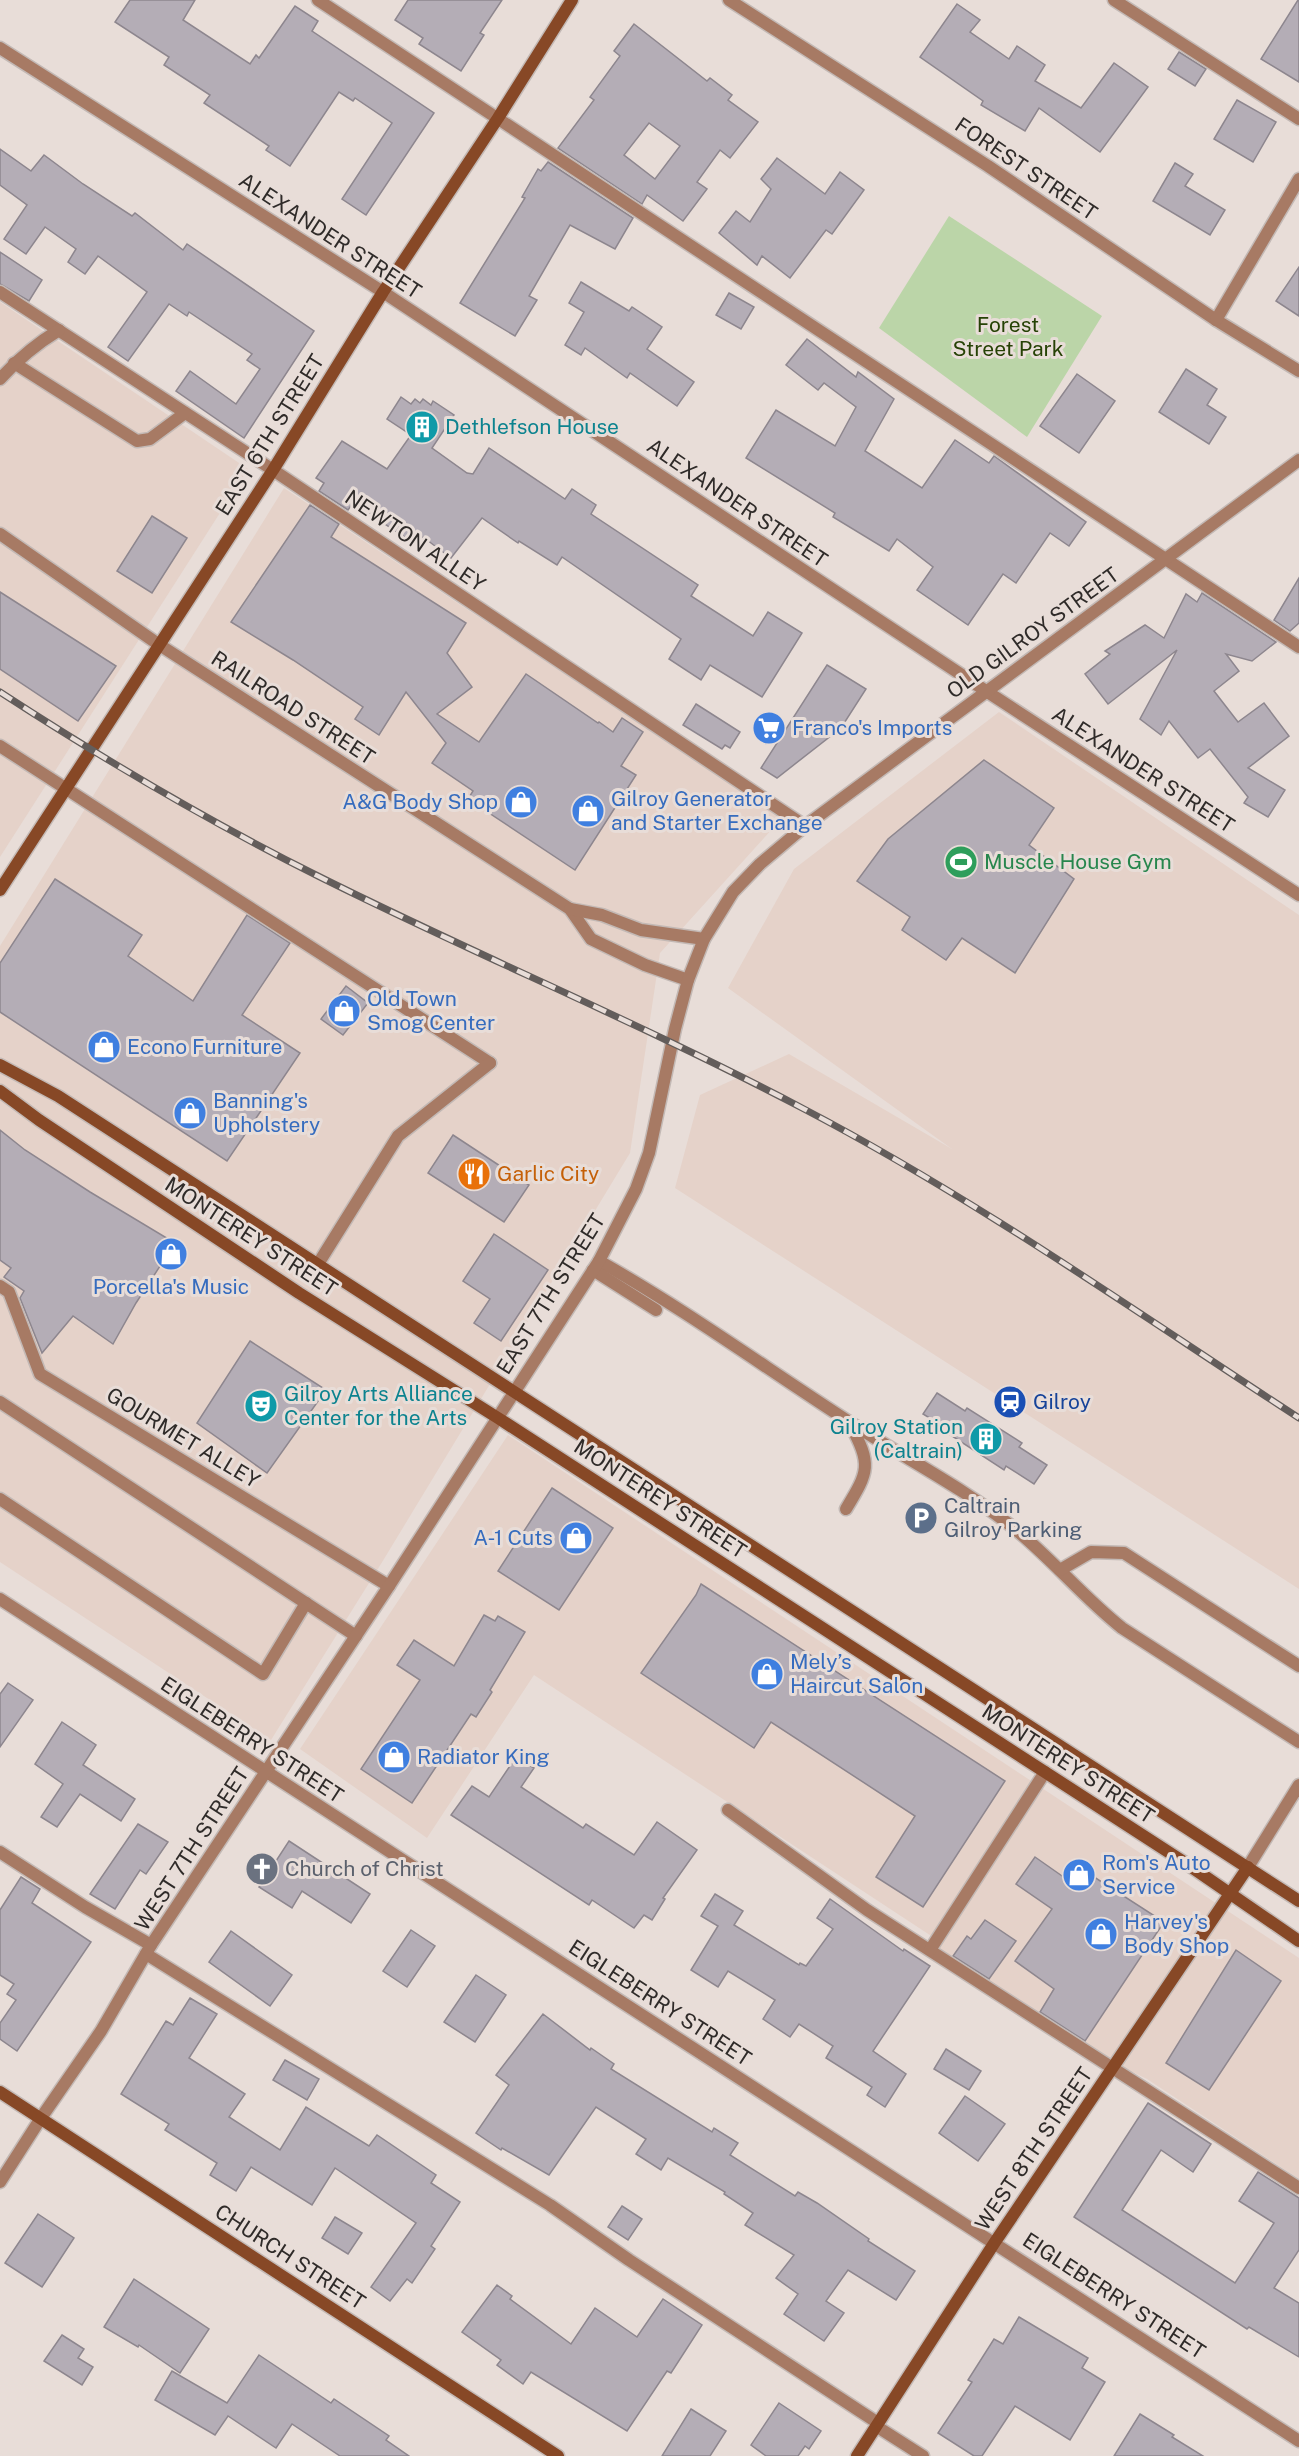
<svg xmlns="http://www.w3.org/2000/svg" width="1299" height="2456" viewBox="0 0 1299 2456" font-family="'Public Sans',sans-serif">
  <rect width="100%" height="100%" fill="#e8ddd8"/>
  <g fill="#e5d2c9">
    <polygon points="0,302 248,469 0,857"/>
    <polygon points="284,488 782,818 660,953 630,1153 384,1559 271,1740 0,1562 0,946"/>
    <polygon points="999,712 1299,915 1299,1589 675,1188 700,1095 789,1054 952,1149 728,988 794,869"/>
    <polygon points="508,1435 1299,1958 1299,2179 1147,2079 1093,2053 932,1956 942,1943 534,1675 427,1838 300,1749"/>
  </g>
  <polygon fill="#bbd5a8" points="949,216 1102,316 1027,437 879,328"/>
  <g fill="#b4adb6" stroke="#8d868e" stroke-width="1.5" fill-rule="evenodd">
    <polygon points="130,0 195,0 183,20 250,64 256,55 259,58 295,6 318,21 312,31 434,113 366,215 342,199 392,123 355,98 353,101 339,92 290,166 266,150 269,146 204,103 210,95 164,65 169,57 115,22"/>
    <polygon points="408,0 502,0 480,33 484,35 461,71 419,44 423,38 395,20"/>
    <polygon points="1298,0 1299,0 1299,82 1261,59"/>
    <polygon points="957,4 980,20 970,32 1009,59 1017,46 1045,65 1035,81 1081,108 1114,63 1148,87 1100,152 1039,108 1025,131 981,105 983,101 920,57"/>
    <path d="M634,24L707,81L710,78L732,95L728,100L758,122L730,158L720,150L697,182L707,189L683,221L647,195L642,204L558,148L594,100L590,97L620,56L614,51ZM649,123L680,146L655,179L624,155Z"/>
    <polygon points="1179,52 1206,69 1195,86 1168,69"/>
    <polygon points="1237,100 1276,122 1253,162 1214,139"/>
    <polygon points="0,149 31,171 44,155 83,184 132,216 135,213 183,250 187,244 314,331 244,438 176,391 190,371 236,404 260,369 247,360 252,354 189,312 187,316 169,304 128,361 108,347 147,292 98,256 85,274 68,262 76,249 45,227 26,254 4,239 27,205 0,185"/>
    <polygon points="777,158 825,194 840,172 864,190 832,234 826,230 790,278 762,256 757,265 719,233 736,211 750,222 771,189 761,179"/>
    <polygon points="548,162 633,218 615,249 570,225 529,296 537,300 515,336 460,303 525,198 522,197 538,169 541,171"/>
    <polygon points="1175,163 1193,174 1185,186 1225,210 1210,235 1153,201"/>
    <polygon points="0,252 42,280 29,301 0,284"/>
    <polygon points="1299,267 1299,316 1276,301"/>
    <polygon points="581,282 629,311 632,307 662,327 647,349 694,382 677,406 630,373 627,378 585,348 581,355 565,345 584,312 569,303"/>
    <polygon points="729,293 754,307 741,329 716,315"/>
    <polygon points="807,339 856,377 858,372 894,399 865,451 922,488 955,440 989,463 994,456 1086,522 1069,546 1050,533 1016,583 1003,574 968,625 917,590 933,567 897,539 889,551 833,517 835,513 746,458 776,410 835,446 856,407 824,383 818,390 786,365"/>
    <polygon points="1186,369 1217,389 1207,405 1226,417 1209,444 1159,412"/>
    <polygon points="1077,374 1115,401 1079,453 1040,426"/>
    <polygon points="401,397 411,404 415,399 420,403 423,399 431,405 433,401 454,415 432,448 467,473 473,474 489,448 565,499 572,489 596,505 591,514 698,585 691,596 753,636 768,612 802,633 762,697 710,665 701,680 669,659 681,639 562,557 557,565 519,541 518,543 482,518 451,558 423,537 418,546 353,503 348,510 319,491 324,483 316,478 342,441 387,469 411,435 387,419"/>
    <polygon points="310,505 339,524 331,537 466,623 447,653 472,687 437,714 479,742 526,674 598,723 599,722 613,732 622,718 643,732 621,766 636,775 575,870 468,799 473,791 432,763 446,743 406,692 379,735 355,719 363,707 293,660 231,622"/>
    <polygon points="152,516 187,538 152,593 117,571"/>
    <polygon points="1299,578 1299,623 1290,631 1274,620"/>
    <polygon points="0,592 116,666 78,721 0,669"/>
    <polygon points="1202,593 1276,642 1252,661 1226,654 1239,671 1214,691 1238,722 1264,703 1289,736 1248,768 1285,790 1268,817 1244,803 1248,797 1210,749 1198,758 1169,721 1161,735 1140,719 1177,650 1108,704 1085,674 1110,654 1105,651 1145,625 1164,638 1186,594 1197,602"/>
    <polygon points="827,665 866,689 841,728 777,778 761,768"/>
    <polygon points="696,704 740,732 730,748 725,745 722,749 683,725"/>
    <polygon points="984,760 1054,808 1029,845 1074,879 1015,973 962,938 946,960 902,930 910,917 857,881 888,839"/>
    <polygon points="55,879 142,935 128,956 193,1001 247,915 290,943 242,1015 300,1053 227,1161 0,1012 0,963"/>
    <polygon points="346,986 368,1003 343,1035 321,1019"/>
    <polygon points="0,1130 25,1150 90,1192 175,1243 136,1303 113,1344 73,1316 42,1353 20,1298 24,1291 4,1277 11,1268 0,1260"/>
    <polygon points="453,1135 529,1185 504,1222 428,1173"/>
    <polygon points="494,1234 548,1270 501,1341 474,1323 490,1299 463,1281"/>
    <polygon points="250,1341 326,1390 267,1473 197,1423"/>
    <polygon points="937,1393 965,1411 967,1408 1022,1443 1019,1447 1047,1465 1034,1484 1006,1466 1004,1470 949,1434 951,1431 923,1414"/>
    <polygon points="552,1488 613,1528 559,1610 498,1571"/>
    <polygon points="701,1584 1005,1781 923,1907 876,1877 915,1816 771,1722 754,1748 641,1673 696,1595"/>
    <polygon points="484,1615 495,1621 498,1616 525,1632 490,1690 492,1692 476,1717 471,1714 412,1803 361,1769 420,1680 397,1665 414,1640 454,1666"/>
    <polygon points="8,1683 33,1700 0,1747 0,1694"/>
    <polygon points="62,1722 96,1745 83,1765 135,1799 121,1821 80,1794 57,1827 41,1817 63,1784 35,1764"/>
    <polygon points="516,1757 534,1768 521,1787 583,1828 586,1824 634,1855 657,1822 697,1850 663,1898 665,1899 652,1920 644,1915 634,1928 592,1900 589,1905 451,1815 472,1786 489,1797"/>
    <polygon points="138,1824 168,1842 146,1874 140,1870 115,1909 90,1894"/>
    <polygon points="289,1841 370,1894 351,1923 302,1891 292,1908 259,1887"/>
    <polygon points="1035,1857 1065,1878 1074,1864 1164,1922 1085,2041 1040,2012 1054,1989 1015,1961 1052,1909 1016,1884"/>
    <polygon points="21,1877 40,1889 32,1903 91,1942 17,2051 0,2039 0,2023 16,2000 7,1994 14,1984 0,1975 0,1910"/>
    <polygon points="715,1894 743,1911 734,1925 799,1965 800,1963 806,1966 833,1929 817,1918 830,1899 903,1951 904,1949 930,1966 873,2051 906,2074 885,2107 867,2095 872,2087 826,2058 833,2046 799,2024 790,2037 763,2019 775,2000 728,1971 718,1987 691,1970 718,1926 701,1916"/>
    <polygon points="985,1920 1016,1941 989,1979 953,1956 967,1936 971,1939"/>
    <polygon points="411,1930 435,1946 407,1987 383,1971"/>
    <polygon points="231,1931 292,1975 270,2006 209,1962"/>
    <polygon points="1236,1950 1281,1981 1209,2090 1166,2063"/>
    <polygon points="476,1975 506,1995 475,2042 444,2022"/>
    <polygon points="190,1998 217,2014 189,2058 245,2094 229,2117 280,2150 306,2107 369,2146 377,2135 436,2175 431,2183 460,2202 431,2246 435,2249 412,2283 407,2279 390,2301 371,2287 416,2223 335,2168 312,2205 251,2167 236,2191 210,2175 217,2163 165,2130 169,2124 121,2094 166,2021 173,2025"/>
    <polygon points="543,2014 590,2050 591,2048 614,2064 611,2069 712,2132 714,2128 738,2143 730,2155 795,2196 798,2192 817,2203 869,2239 868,2241 915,2271 896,2300 848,2270 826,2301 844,2313 824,2341 784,2314 798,2294 776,2278 794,2255 745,2225 753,2213 724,2194 725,2192 668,2158 661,2170 636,2154 646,2139 596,2107 549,2175 502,2148 501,2150 476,2133 509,2085 496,2075"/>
    <polygon points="946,2049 981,2071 969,2090 934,2069"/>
    <polygon points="285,2060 319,2079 307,2100 273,2080"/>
    <polygon points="965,2096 1005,2124 978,2161 939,2133"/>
    <polygon points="1148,2103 1211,2144 1193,2172 1161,2150 1122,2210 1235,2283 1274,2223 1239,2201 1258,2172 1299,2198 1299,2250 1274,2288 1299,2303 1299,2357 1249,2327 1247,2329 1074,2217"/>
    <polygon points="622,2206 642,2219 628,2240 608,2227"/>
    <polygon points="38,2214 74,2238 42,2287 5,2263"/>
    <polygon points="335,2217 362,2233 348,2254 322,2238"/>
    <polygon points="134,2279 209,2329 180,2373 139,2345 138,2347 104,2327"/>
    <polygon points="497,2285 512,2296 510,2299 571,2344 595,2308 637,2337 663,2299 702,2325 671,2373 667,2371 627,2431 531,2372 523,2384 497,2365 501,2360 462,2332"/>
    <polygon points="1019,2317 1088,2358 1082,2368 1105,2382 1070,2440 1015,2406 982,2456 974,2456 938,2433 972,2382 968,2380 994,2339 1003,2344"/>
    <polygon points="62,2335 84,2349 78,2358 93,2367 82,2385 44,2361"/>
    <polygon points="259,2355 331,2403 334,2399 389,2436 386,2440 409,2456 340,2456 292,2424 276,2448 228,2416 215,2435 155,2400 172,2371 227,2403"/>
    <polygon points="779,2403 821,2431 809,2449 805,2446 798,2456 766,2456 751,2445"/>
    <polygon points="691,2409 726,2431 710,2456 662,2456"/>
    <polygon points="1140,2414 1174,2435 1172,2437 1203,2456 1114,2456"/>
  </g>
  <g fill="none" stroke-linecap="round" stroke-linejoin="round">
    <defs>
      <g id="lane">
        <polyline points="318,0 1299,647"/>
        <polyline points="1114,0 1299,119"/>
        <polyline points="0,292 273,470 805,826"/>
        <polyline points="14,363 137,441 150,439 185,413"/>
        <path d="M0,379C18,359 36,344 59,330"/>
        <polyline points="0,746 490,1063"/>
        <path d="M599,1261C686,1310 767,1369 851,1423C906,1459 964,1488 1015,1529C1053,1560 1084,1598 1122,1628L1299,1742"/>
        <polyline points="593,1270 656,1310"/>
        <polyline points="0,1286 9,1292 40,1374 389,1586"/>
        <polyline points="0,1402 356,1636"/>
        <polyline points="0,1499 263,1674 306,1603"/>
        <path d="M846,1509C869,1471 872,1465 850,1424"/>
        <polyline points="1060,1570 1091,1552 1124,1553 1299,1666"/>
        <polyline points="728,1810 867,1910 1299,2188"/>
        <polyline points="0,1852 85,1907 151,1945"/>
        <polyline points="1248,1867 1299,1785"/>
        <polyline points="930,1950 1045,1772"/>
        <polyline points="146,1954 550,2205 629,2260 878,2423"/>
        <polyline points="876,2426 923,2456"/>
      </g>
      <g id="street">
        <polyline points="729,0 988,166 1216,320 1299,371"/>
        <polyline points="0,48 383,292 986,691 1299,895"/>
        <polyline points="1216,320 1299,179"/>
        <polyline points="0,534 158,644 570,909 591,939 645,965 688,980"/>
        <polyline points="570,909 602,915 641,930 704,939"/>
        <polyline points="318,1264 398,1136 490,1063"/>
        <polyline points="0,1599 1299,2441"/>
        <polyline points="0,2182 41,2118 101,2031 151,1945 389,1586 599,1261 636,1189 649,1153 675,1029 688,980 704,939 733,892 760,864 805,826 1299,460"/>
      </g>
      <g id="secondary">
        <polyline points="0,890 273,470 383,292 498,118 572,0"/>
        <polyline points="0,1065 58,1096 1299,1901"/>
        <polyline points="0,1091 39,1120 299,1293 498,1418 1187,1864 1299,1941"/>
        <polyline points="0,2092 558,2456"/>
        <polyline points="857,2456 995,2242 1248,1867"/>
      </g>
    </defs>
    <use href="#lane" stroke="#c3b9b5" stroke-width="15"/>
    <use href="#street" stroke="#c3b9b5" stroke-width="15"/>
    <use href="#secondary" stroke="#c3b9b5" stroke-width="15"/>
    <use href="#lane" stroke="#a77a64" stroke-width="12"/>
    <use href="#street" stroke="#a77a64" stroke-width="12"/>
    <use href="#secondary" stroke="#874826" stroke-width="12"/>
    <defs>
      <path id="rail" d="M0,692C103,759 208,821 318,876C478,956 645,1025 804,1109C976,1199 1136,1312 1299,1418"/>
    </defs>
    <use href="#rail" stroke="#635d5b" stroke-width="7"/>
    <use href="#rail" stroke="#e8ddd8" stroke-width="4.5" stroke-dasharray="14" stroke-linecap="butt"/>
  </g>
  <defs>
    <symbol id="building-disc" viewBox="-11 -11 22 22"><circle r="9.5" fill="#0f9aa8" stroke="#e8ddd8"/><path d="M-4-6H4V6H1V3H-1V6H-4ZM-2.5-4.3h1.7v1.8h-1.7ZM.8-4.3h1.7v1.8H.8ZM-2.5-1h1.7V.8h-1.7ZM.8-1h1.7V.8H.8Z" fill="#fff"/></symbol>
    <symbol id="supermarket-disc" viewBox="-11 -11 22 22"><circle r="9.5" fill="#3f7fe0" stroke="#e8ddd8"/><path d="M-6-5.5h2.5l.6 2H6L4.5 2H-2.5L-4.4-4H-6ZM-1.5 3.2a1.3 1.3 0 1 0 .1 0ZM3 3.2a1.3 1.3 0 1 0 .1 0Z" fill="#fff"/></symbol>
    <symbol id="shop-disc" viewBox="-11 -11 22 22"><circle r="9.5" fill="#3f7fe0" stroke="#e8ddd8"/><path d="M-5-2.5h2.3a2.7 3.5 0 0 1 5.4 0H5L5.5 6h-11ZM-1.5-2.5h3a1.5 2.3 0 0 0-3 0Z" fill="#fff"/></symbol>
    <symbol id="stadium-disc" viewBox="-11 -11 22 22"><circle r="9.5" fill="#2e9e5b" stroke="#e8ddd8"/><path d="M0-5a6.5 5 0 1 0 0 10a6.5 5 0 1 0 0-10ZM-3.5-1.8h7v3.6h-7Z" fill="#fff"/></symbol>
    <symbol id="restaurant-disc" viewBox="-11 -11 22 22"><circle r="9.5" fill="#e8710a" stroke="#e8ddd8"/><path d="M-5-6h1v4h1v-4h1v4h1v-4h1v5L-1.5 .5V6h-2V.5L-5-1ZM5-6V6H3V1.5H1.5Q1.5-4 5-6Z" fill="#fff"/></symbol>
    <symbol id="station-disc" viewBox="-11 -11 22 22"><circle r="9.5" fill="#1a4fb4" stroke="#e8ddd8"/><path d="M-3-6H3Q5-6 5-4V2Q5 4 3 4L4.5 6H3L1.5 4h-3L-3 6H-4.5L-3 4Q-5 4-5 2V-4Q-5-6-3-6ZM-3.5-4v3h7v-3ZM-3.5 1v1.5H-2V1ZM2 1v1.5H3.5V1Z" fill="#fff"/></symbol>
    <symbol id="theatre-disc" viewBox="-11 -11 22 22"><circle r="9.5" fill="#0f9aa8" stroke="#e8ddd8"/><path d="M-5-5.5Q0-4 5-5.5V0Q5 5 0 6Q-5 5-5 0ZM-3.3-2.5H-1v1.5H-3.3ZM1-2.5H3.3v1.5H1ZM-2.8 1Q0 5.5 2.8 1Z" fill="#fff"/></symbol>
    <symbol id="parking-disc" viewBox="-11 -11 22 22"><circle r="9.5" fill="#5c6f8a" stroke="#e8ddd8"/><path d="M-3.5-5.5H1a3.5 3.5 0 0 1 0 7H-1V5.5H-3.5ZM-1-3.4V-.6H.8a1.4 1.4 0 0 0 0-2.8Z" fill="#fff"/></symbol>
    <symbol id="church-disc" viewBox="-11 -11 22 22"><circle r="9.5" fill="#6b7280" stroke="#e8ddd8"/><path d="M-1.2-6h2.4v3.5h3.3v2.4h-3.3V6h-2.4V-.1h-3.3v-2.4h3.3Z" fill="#fff"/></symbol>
  </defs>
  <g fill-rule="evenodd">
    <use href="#building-disc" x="403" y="408" width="38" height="38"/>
    <use href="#supermarket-disc" x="750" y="709" width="38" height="38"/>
    <use href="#shop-disc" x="502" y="783" width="38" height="38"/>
    <use href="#shop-disc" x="569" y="792" width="38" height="38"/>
    <use href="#stadium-disc" x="942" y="843" width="38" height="38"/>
    <use href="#shop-disc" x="325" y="992" width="38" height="38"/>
    <use href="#shop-disc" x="85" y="1028" width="38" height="38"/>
    <use href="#shop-disc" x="171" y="1094" width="38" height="38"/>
    <use href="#restaurant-disc" x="455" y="1155" width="38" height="38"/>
    <use href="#shop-disc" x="152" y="1235" width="38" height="38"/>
    <use href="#station-disc" x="991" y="1383" width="38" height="38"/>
    <use href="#theatre-disc" x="242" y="1387" width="38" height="38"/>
    <use href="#building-disc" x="967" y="1420" width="38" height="38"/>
    <use href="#parking-disc" x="902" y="1499" width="38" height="38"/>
    <use href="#shop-disc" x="557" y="1519" width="38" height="38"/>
    <use href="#shop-disc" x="748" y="1655" width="38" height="38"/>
    <use href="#shop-disc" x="375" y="1738" width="38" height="38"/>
    <use href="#church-disc" x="243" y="1850" width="38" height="38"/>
    <use href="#shop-disc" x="1060" y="1856" width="38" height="38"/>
    <use href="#shop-disc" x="1082" y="1915" width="38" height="38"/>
  </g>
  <g text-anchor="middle" stroke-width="6" stroke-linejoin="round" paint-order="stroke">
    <g font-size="21" fill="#2f2b29" stroke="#e8ddd8">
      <text transform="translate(1026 169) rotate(34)" y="7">FOREST STREET</text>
      <text transform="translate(330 236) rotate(33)" y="7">ALEXANDER STREET</text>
      <text transform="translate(270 435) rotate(-58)" y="7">EAST 6TH STREET</text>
      <text transform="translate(737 503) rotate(34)" y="7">ALEXANDER STREET</text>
      <text transform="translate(415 541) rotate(34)" y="7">NEWTON ALLEY</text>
      <text transform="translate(1033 633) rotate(-36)" y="7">OLD GILROY STREET</text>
      <text transform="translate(293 708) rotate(33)" y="7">RAILROAD STREET</text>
      <text transform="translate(1143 770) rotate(33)" y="7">ALEXANDER STREET</text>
      <text transform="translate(251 1237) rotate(33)" y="7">MONTEREY STREET</text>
      <text transform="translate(551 1294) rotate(-58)" y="7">EAST 7TH STREET</text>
      <text transform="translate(183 1438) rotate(31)" y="7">GOURMET ALLEY</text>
      <text transform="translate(660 1499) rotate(33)" y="7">MONTEREY STREET</text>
      <text transform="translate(252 1740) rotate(33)" y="7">EIGLEBERRY STREET</text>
      <text transform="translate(1068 1764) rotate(33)" y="7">MONTEREY STREET</text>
      <text transform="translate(192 1849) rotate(-57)" y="7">WEST 7TH STREET</text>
      <text transform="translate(660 2003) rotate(33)" y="7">EIGLEBERRY STREET</text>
      <text transform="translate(1034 2149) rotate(-56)" y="7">WEST 8TH STREET</text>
      <text transform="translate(290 2257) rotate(33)" y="7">CHURCH STREET</text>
      <text transform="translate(1114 2296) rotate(33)" y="7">EIGLEBERRY STREET</text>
    </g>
    <g font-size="21" fill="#264205" stroke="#e8ddd8">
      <text x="1008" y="332">Forest<tspan x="1008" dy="24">Street Park</tspan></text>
    </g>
    <g font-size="21" fill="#0d838f" stroke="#e8ddd8" text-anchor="start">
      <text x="445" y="434">Dethlefson House</text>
      <text x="284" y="1401">Gilroy Arts Alliance<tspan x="284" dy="24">Center for the Arts</tspan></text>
      <text x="963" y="1434" text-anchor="end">Gilroy Station<tspan x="963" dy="24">(Caltrain)</tspan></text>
    </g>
    <g font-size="21" fill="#366cbe" stroke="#e8ddd8" text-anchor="start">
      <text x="792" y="735">Franco's Imports</text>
      <text x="611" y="806">Gilroy Generator<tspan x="611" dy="24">and Starter Exchange</tspan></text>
      <text x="498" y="809" text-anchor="end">A&amp;G Body Shop</text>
      <text x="367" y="1006">Old Town<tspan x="367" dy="24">Smog Center</tspan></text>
      <text x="127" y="1054">Econo Furniture</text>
      <text x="213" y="1108">Banning's<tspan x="213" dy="24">Upholstery</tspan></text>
      <text x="171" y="1294" text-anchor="middle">Porcella's Music</text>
      <text x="553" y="1545" text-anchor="end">A-1 Cuts</text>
      <text x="790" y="1669">Mely’s<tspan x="790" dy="24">Haircut Salon</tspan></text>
      <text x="417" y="1764">Radiator King</text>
      <text x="1102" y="1870">Rom's Auto<tspan x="1102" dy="24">Service</tspan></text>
      <text x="1124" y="1929">Harvey's<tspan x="1124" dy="24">Body Shop</tspan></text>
    </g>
    <g font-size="21" fill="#27864d" stroke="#e8ddd8" text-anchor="start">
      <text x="984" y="869">Muscle House Gym</text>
    </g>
    <g font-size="21" fill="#c56008" stroke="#e8ddd8" text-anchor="start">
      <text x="497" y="1181">Garlic City</text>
    </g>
    <g font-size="21" fill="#164399" stroke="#e8ddd8" text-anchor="start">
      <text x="1033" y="1409">Gilroy</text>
    </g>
    <g font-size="21" fill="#4e5e75" stroke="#e8ddd8" text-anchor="start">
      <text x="944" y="1513">Caltrain<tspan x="944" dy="24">Gilroy Parking</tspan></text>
    </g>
    <g font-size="21" fill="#5b616d" stroke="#e8ddd8" text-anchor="start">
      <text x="285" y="1876">Church of Christ</text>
    </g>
  </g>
</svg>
